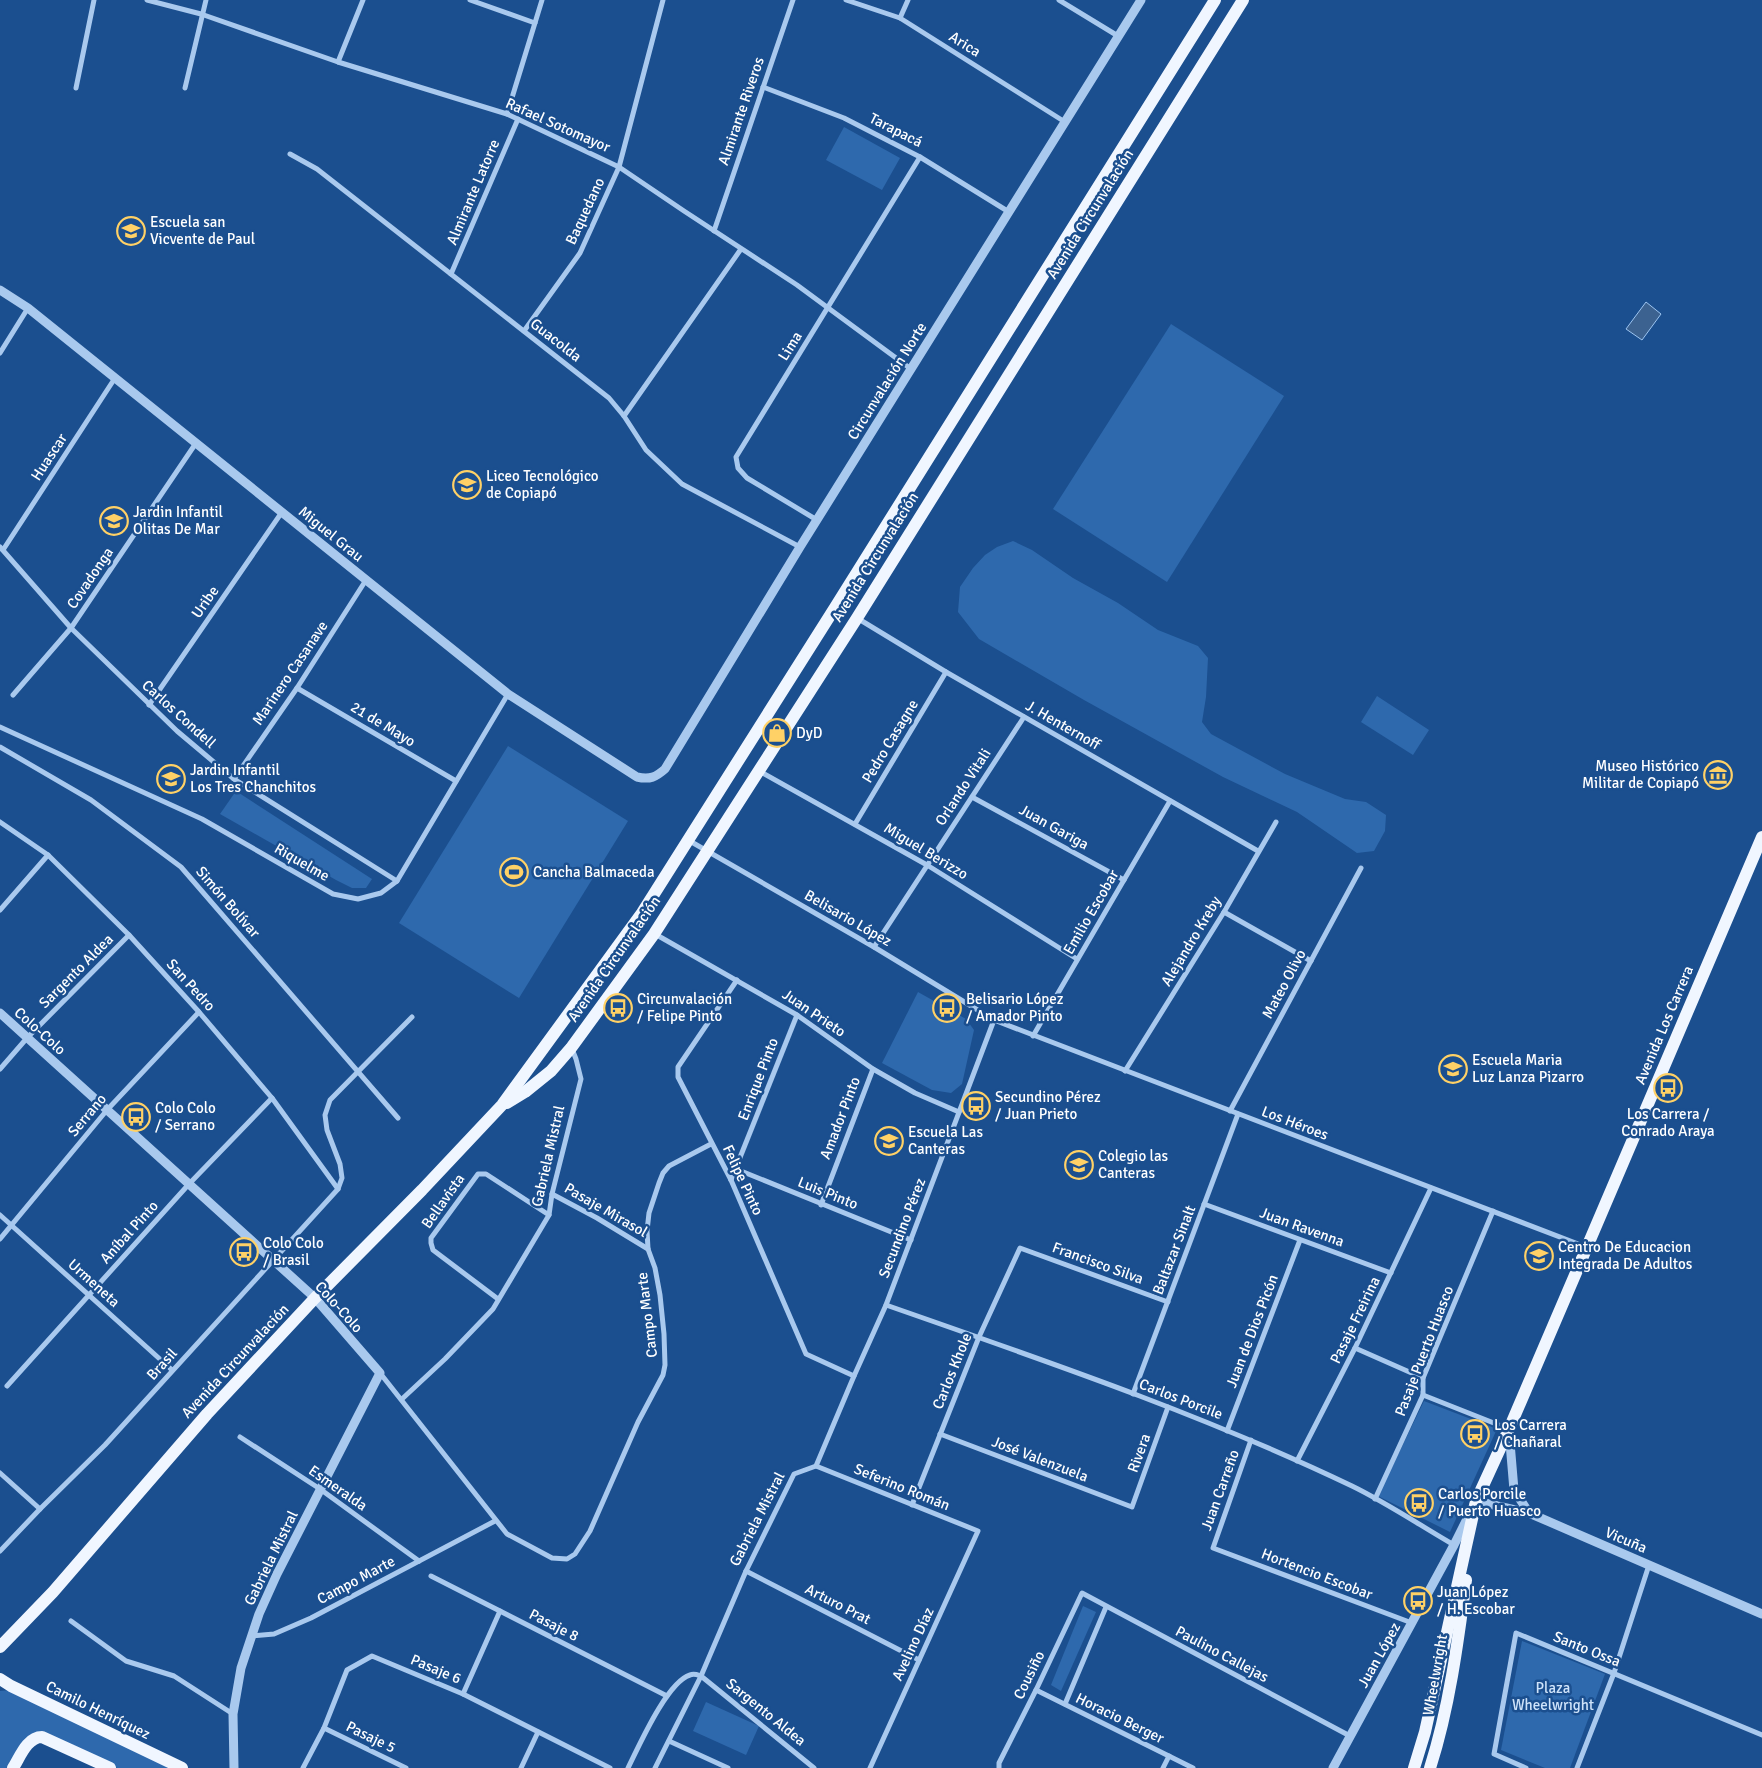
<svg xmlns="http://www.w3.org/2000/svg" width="1762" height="1768" viewBox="0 0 1762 1768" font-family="Signika,sans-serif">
  <rect width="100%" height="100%" fill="#1b4f8f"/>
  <g fill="#2e69ad">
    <polygon points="844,127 900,158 882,190 826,160"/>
    <polygon points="1171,324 1284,396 1167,582 1053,509"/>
    <polygon points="1013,541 1032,550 1073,578 1118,603 1158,630 1198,646 1208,658 1206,697 1202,722 1211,734 1285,774 1345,799 1366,802 1386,815 1385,831 1374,851 1357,853 1297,812 1223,777 1084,700 979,639 958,612 960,587 973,568 985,555 997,547"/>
    <polygon points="1377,696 1429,730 1413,755 1361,722"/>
    <polygon points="508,746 628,821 519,998 399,923"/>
    <polygon points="236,791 372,879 366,888 352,888 336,880 220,814"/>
    <polygon points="918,992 966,1019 974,1030 962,1084 951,1093 932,1090 882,1063"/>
    <polygon points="1424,1401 1497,1429 1450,1532 1378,1496"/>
    <polygon points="1083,1606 1096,1612 1061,1691 1051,1685"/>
    <polygon points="1522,1641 1605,1674 1570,1768 1545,1768 1501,1750"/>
    <polygon points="11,1690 174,1768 117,1768 41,1733 13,1768 0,1768 0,1691"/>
    <polygon points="706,1702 759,1726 746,1755 693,1731"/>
  </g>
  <polygon fill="#3c6290" stroke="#9cc4f0" points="1646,302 1661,314 1642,340 1626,329"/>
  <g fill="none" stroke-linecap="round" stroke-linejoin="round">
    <g stroke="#a9c9ee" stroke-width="5">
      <polyline points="147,0 201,14 338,62 507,114 619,167 684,211 797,285 911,369"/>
      <polyline points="470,0 535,23"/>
      <polyline points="846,0 900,18 1065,122"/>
      <polyline points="1059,0 1118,36"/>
      <polyline points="900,18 908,0"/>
      <polyline points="338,62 363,0"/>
      <polyline points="763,87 844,118 920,157 1009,212"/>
      <polyline points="76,88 94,0"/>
      <polyline points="185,88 206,0"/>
      <polyline points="507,114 542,0"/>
      <polyline points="290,154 317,169 609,398 624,416 646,450 682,484 800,547"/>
      <polyline points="714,231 793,0"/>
      <polyline points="451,274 518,119"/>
      <polyline points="524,331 580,253 619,167 663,0"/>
      <polyline points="0,353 28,308"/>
      <polyline points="624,416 741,249"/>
      <polyline points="817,520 747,478 738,468 736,457 920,157"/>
      <polyline points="0,547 71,628 177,731 234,779 397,881"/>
      <polyline points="3,550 115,378"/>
      <polyline points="857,618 946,672 1258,851"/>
      <polyline points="297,688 456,781"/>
      <polyline points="13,695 71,628 196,443"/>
      <polyline points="149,705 282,512"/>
      <polyline points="0,727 202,819 333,894 358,899 381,893 397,881 508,694"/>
      <polyline points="0,747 91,800 181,867 398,1118"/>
      <polyline points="759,771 927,865 1077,959"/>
      <polyline points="234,779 297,688 366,580"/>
      <polyline points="972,797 1124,880"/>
      <polyline points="0,822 48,855 129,935 199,1012 272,1098 338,1189"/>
      <polyline points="855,824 946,672"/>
      <polyline points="688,840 874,947 994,1020 1586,1247"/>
      <polyline points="0,910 48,855"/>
      <polyline points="1224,912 1311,961"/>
      <polyline points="655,934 797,1015 873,1069 915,1093 959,1112"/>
      <polyline points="874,947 1024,717"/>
      <polyline points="737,980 678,1067 678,1077 731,1180 806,1354 854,1376"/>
      <polyline points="1033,1036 1170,801"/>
      <polyline points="0,1069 27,1038 129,935"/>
      <polyline points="1125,1071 1224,912 1276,822"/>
      <polyline points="1230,1111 1361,868"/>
      <polyline points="736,1169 911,1240"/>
      <polyline points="731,1180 797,1015"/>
      <polyline points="552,1194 597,1218 648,1249"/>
      <polyline points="1204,1204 1391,1273"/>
      <polyline points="821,1205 873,1069"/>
      <polyline points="0,1215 172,1370"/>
      <polyline points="0,1239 107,1110 199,1012"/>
      <polyline points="498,1299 433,1250 431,1243 431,1238 478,1174 486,1174 549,1215"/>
      <path d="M886,1305C1043,1360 1202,1414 1352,1486C1387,1503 1421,1526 1454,1545"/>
      <polyline points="1355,1348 1423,1378"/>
      <polyline points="380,1373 507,1534 552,1558 567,1559 575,1554 590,1531 638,1422 663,1375 665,1365 664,1334 660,1295 655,1268 648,1249 647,1231 649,1213 659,1183 663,1173 669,1166 711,1144"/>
      <polyline points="7,1386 189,1184 272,1098"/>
      <polyline points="1133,1394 1238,1114"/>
      <polyline points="1423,1395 1509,1429"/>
      <polyline points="402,1399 445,1359 493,1309 549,1215 552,1194 581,1079 576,1059 572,1049"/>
      <polyline points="1227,1431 1300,1240"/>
      <polyline points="940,1434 1132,1507 1168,1407"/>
      <polyline points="240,1437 320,1489 419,1561"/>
      <polyline points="1251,1440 1213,1548 1412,1623"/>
      <polyline points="1297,1461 1355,1348 1431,1188"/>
      <polyline points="816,1466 978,1531 870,1768"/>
      <polyline points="0,1473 40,1509"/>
      <polyline points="1375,1499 1423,1395 1423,1378 1493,1211"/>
      <polyline points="912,1505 979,1337 1020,1248 1168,1302"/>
      <polyline points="0,1551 40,1509 105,1445 338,1189 342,1178 340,1164 327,1130 325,1115 330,1100 412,1017"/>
      <polyline points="746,1571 919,1660"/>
      <polyline points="431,1576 667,1696"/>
      <polyline points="71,1621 126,1661 174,1676 233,1714"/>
      <polyline points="251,1636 274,1634 311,1618 495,1521"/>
      <polyline points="1036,1690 1193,1768"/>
      <polyline points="463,1694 500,1611"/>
      <polyline points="1065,1704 1106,1607"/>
      <polyline points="324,1728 406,1768"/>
      <polyline points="669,1741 728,1768"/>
      <polyline points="303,1768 324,1728 347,1670 372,1656 463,1694 610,1768"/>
      <polyline points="521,1768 538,1732"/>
      <path d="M628,1768C639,1746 667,1682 690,1675C694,1673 698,1675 701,1676L814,1768"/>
      <polyline points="655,1768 701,1676 746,1571 794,1474 816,1466 854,1376 886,1305 994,1020"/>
      <polyline points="999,1768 999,1763 1036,1690 1082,1593 1350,1736"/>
      <polyline points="1163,1768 1169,1756"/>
      <polyline points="1526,1768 1494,1754 1516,1633 1762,1735"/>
      <polyline points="1577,1768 1614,1673 1649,1565"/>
    </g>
    <g stroke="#a9c9ee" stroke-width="9">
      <path d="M0,290L28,308L508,694L637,777C650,780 656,777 665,769L800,547L1141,0"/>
      <polyline points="0,1013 315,1298 380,1373 277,1574 259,1614 241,1668 233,1714 234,1768"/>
      <polyline points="1509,1431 1514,1490 1529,1513"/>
      <polyline points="1333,1768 1454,1545 1476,1501 1529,1513 1762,1614"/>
    </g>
    <g stroke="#f0f6ff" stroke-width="12">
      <polyline points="507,1103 525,1092 551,1071 571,1048 654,934 857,618 1243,0"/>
      <polyline points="0,1647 53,1592 207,1414 315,1298 422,1190 502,1105 642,913 836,606 1215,0"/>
      <polyline points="0,1679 11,1686 182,1768"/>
      <path d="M13,1768C20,1757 27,1737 42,1737L110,1768"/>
      <polyline points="1414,1768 1425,1732 1476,1501 1509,1429 1587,1247 1762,837"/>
      <path d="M1430,1768C1449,1709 1458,1642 1466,1580"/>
    </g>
  </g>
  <defs>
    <symbol id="school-ring" viewBox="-11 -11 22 22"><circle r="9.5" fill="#1b4f8f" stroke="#ffd166" stroke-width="1.5"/><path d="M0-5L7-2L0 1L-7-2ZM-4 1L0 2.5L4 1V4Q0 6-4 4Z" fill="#ffd166"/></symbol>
    <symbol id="shop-ring" viewBox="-11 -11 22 22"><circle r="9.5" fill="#1b4f8f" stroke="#ffd166" stroke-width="1.5"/><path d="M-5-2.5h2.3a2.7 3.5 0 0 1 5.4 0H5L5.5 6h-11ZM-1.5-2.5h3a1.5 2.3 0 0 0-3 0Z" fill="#ffd166"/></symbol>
    <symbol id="museum-ring" viewBox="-11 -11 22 22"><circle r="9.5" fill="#1b4f8f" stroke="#ffd166" stroke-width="1.5"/><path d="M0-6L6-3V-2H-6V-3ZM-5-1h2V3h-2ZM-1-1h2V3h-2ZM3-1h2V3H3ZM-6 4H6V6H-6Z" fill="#ffd166"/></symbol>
    <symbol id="stadium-ring" viewBox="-11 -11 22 22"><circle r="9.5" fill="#1b4f8f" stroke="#ffd166" stroke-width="1.5"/><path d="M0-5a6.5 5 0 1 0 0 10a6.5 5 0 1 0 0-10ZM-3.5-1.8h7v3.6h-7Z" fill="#ffd166"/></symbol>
    <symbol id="bus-ring" viewBox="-11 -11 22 22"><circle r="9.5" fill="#1b4f8f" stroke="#ffd166" stroke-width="1.5"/><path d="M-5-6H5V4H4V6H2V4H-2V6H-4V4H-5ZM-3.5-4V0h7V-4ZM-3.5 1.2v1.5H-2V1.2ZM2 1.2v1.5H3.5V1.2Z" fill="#ffd166"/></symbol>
  </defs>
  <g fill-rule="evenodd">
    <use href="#school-ring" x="115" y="215" width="32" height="32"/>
    <use href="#school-ring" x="451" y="469" width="32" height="32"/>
    <use href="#school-ring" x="98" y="505" width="32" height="32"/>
    <use href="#shop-ring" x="761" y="717" width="32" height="32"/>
    <use href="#museum-ring" x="1702" y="759" width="32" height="32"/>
    <use href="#school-ring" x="155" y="763" width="32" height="32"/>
    <use href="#stadium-ring" x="498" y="856" width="32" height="32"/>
    <use href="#bus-ring" x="602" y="992" width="32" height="32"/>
    <use href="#bus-ring" x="931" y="992" width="32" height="32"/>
    <use href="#school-ring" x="1437" y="1053" width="32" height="32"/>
    <use href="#bus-ring" x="1652" y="1072" width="32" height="32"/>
    <use href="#bus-ring" x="960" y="1090" width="32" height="32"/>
    <use href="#bus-ring" x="120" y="1101" width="32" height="32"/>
    <use href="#school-ring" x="873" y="1125" width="32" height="32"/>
    <use href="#school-ring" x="1063" y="1149" width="32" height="32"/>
    <use href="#bus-ring" x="228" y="1236" width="32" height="32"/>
    <use href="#school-ring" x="1523" y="1240" width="32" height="32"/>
    <use href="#bus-ring" x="1459" y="1418" width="32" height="32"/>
    <use href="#bus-ring" x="1403" y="1487" width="32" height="32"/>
    <use href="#bus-ring" x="1402" y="1585" width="32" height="32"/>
  </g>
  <g text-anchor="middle" stroke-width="5" stroke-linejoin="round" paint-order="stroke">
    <g font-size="15" fill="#fff" stroke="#1b4f8f">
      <text transform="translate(965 44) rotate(32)" y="5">Arica</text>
      <text transform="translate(741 111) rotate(-71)" y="5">Almirante Riveros</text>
      <text transform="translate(558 125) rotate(24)" y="5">Rafael Sotomayor</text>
      <text transform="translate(896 130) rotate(27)" y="5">Tarapacá</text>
      <text transform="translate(473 192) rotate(-67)" y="5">Almirante Latorre</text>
      <text transform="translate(585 211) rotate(-65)" y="5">Baquedano</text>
      <text transform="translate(1090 214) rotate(-58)" y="5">Avenida Circunvalación</text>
      <text transform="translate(556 340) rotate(38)" y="5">Guacolda</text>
      <text transform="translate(790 346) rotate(-58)" y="5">Lima</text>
      <text transform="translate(887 381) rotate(-58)" y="5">Circunvalación Norte</text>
      <text transform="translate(49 457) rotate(-57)" y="5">Huascar</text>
      <text transform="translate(331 534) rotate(39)" y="5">Miguel Grau</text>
      <text transform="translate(875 557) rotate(-58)" y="5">Avenida Circunvalación</text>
      <text transform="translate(90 578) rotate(-56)" y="5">Covadonga</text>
      <text transform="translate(205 602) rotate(-55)" y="5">Uribe</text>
      <text transform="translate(290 673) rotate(-56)" y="5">Marinero Casanave</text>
      <text transform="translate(179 714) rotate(42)" y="5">Carlos Condell</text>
      <text transform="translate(383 724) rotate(31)" y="5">21 de Mayo</text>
      <text transform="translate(1063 725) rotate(30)" y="5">J. Henternoff</text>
      <text transform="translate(890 741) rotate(-59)" y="5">Pedro Casagne</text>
      <text transform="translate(963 787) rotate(-57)" y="5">Orlando Vitali</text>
      <text transform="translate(1054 827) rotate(29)" y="5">Juan Gariga</text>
      <text transform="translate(926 851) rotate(31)" y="5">Miguel Berizzo</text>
      <text transform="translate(302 862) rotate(30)" y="5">Riquelme</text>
      <text transform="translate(228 902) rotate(49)" y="5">Simón Bolívar</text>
      <text transform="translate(1091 912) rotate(-60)" y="5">Emilio Escobar</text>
      <text transform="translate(848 918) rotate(30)" y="5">Belisario López</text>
      <text transform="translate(1191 941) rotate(-59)" y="5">Alejandro Kreby</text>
      <text transform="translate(614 959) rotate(-55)" y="5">Avenida Circunvalación</text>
      <text transform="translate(76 971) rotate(-45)" y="5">Sargento Aldea</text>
      <text transform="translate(1284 984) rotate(-62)" y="5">Mateo Olivo</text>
      <text transform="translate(191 985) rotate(48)" y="5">San Pedro</text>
      <text transform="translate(814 1013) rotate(34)" y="5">Juan Prieto</text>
      <text transform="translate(1664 1025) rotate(-67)" y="5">Avenida Los Carrera</text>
      <text transform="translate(40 1031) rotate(42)" y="5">Colo-Colo</text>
      <text transform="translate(758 1079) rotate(-69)" y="5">Enrique Pinto</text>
      <text transform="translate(87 1115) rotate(-50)" y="5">Serrano</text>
      <text transform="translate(840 1118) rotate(-69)" y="5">Amador Pinto</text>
      <text transform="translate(1295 1123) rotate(21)" y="5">Los Héroes</text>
      <text transform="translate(548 1156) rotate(-77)" y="5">Gabriela Mistral</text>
      <text transform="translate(743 1180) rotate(65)" y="5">Felipe Pinto</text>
      <text transform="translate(828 1193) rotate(22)" y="5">Luis Pinto</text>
      <text transform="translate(443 1201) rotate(-55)" y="5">Bellavista</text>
      <text transform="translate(606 1210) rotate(30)" y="5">Pasaje Mirasol</text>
      <text transform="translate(1302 1227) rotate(20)" y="5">Juan Ravenna</text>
      <text transform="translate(902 1228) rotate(-69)" y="5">Secundino Pérez</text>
      <text transform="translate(129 1232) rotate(-48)" y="5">Aníbal Pinto</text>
      <text transform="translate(1174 1250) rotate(-69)" y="5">Baltazar Sinalt</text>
      <text transform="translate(1098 1263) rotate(20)" y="5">Francisco Silva</text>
      <text transform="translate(94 1283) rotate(42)" y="5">Urmeneta</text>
      <text transform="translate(339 1307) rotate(48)" y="5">Colo-Colo</text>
      <text transform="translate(647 1315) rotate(-97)" y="5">Campo Marte</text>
      <text transform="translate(1355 1320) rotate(-64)" y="5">Pasaje Freirina</text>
      <text transform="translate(1252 1331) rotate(-69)" y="5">Juan de Dios Picón</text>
      <text transform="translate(1424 1351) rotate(-69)" y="5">Pasaje Puerto Huasco</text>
      <text transform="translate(235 1361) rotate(-47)" y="5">Avenida Circunvalación</text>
      <text transform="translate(162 1364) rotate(-48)" y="5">Brasil</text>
      <text transform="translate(952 1371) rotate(-68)" y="5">Carlos Khole</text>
      <text transform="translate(1181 1399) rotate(21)" y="5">Carlos Porcile</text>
      <text transform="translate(1139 1453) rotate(-70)" y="5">Rivera</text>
      <text transform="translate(1040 1459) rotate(21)" y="5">José Valenzuela</text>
      <text transform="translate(902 1487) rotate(22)" y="5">Seferino Román</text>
      <text transform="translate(338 1488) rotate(35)" y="5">Esmeralda</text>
      <text transform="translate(1220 1490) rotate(-70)" y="5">Juan Carreño</text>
      <text transform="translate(757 1519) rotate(-63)" y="5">Gabriela Mistral</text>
      <text transform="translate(1626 1540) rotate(23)" y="5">Vicuña</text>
      <text transform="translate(271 1558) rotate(-64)" y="5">Gabriela Mistral</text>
      <text transform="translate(1317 1574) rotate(21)" y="5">Hortencio Escobar</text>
      <text transform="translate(356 1580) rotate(-28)" y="5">Campo Marte</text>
      <text transform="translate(838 1604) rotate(27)" y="5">Arturo Prat</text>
      <text transform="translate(554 1625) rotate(27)" y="5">Pasaje 8</text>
      <text transform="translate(913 1644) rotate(-65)" y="5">Avelino Díaz</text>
      <text transform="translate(1587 1649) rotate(22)" y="5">Santo Ossa</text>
      <text transform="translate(1222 1654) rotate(28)" y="5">Paulino Callejas</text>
      <text transform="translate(1379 1655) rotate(-61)" y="5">Juan López</text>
      <text transform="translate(436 1669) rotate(23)" y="5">Pasaje 6</text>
      <text transform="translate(1029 1675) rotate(-64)" y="5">Cousiño</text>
      <text transform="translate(1435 1675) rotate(-80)" y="5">Wheelwright</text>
      <text transform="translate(98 1710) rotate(26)" y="5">Camilo Henríquez</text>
      <text transform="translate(766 1712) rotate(39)" y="5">Sargento Aldea</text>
      <text transform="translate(1120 1718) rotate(26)" y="5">Horacio Berger</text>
      <text transform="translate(371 1737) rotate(26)" y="5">Pasaje 5</text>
    </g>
    <g font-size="15" fill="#fff" stroke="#1b4f8f" text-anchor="start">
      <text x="150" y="227">Escuela san<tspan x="150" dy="17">Vicvente de Paul</tspan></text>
      <text x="486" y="481">Liceo Tecnológico<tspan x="486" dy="17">de Copiapó</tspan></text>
      <text x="133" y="517">Jardin Infantil<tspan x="133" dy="17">Olitas De Mar</tspan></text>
      <text x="796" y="738">DyD</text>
      <text x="1699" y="771" text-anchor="end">Museo Histórico<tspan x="1699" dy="17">Militar de Copiapó</tspan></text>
      <text x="190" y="775">Jardin Infantil<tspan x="190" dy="17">Los Tres Chanchitos</tspan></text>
      <text x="533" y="877">Cancha Balmaceda</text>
      <text x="637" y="1004">Circunvalación<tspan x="637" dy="17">/ Felipe Pinto</tspan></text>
      <text x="966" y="1004">Belisario López<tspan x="966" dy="17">/ Amador Pinto</tspan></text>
      <text x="1472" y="1065">Escuela Maria<tspan x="1472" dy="17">Luz Lanza Pizarro</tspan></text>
      <text x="995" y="1102">Secundino Pérez<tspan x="995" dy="17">/ Juan Prieto</tspan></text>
      <text x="155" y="1113">Colo Colo<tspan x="155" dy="17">/ Serrano</tspan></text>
      <text x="1668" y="1119" text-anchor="middle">Los Carrera /<tspan x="1668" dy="17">Conrado Araya</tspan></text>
      <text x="908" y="1137">Escuela Las<tspan x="908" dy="17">Canteras</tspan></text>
      <text x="1098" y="1161">Colegio las<tspan x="1098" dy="17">Canteras</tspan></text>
      <text x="263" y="1248">Colo Colo<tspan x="263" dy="17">/ Brasil</tspan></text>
      <text x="1558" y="1252">Centro De Educacion<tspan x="1558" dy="17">Integrada De Adultos</tspan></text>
      <text x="1494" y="1430">Los Carrera<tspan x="1494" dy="17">/ Chañaral</tspan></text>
      <text x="1438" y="1499">Carlos Porcile<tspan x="1438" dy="17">/ Puerto Huasco</tspan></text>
      <text x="1437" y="1597">Juan López<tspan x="1437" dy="17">/ H. Escobar</tspan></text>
    </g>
    <g font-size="15" fill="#cfe3fa" stroke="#1b4f8f">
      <text x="1553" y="1693">Plaza<tspan x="1553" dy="17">Wheelwright</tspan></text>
    </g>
  </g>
</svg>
